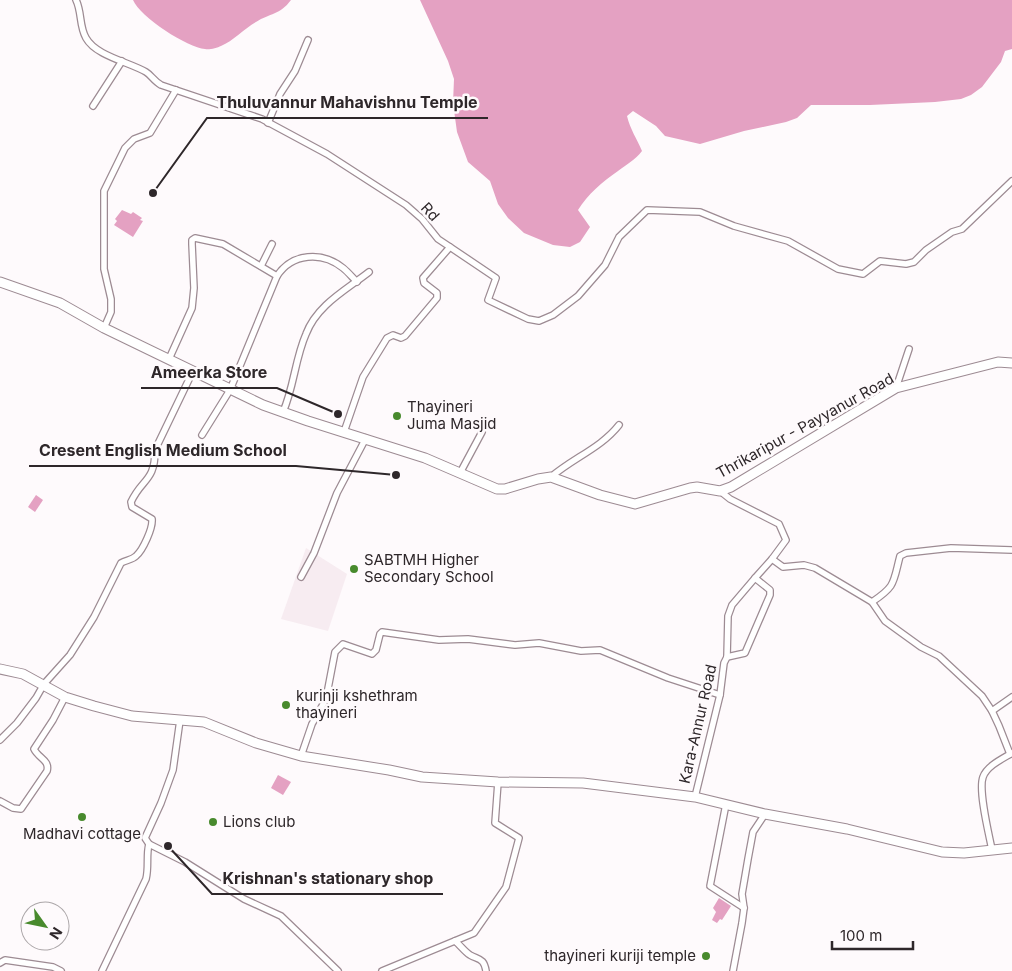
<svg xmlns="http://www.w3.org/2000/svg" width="1012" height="971" viewBox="0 0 1012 971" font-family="Inter,sans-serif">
  <rect width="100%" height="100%" fill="#fefafc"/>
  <polygon fill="#f7ecf1" points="306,548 347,574 328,631 281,619"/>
  <g fill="#e4a1c2">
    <path d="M133,0H291C280,15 270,13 256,22C244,29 233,41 221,46C217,48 209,50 205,49C188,48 140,17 133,0Z"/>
    <path d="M420,0H1012V49L1005,51L1001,62L982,87L971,95L961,99L935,102L870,105H811L797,118L786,122L744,131L700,144L665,136L656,126L633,111L627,116C630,129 637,139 642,151C635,160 627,164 618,171C602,182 588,194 578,210L590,227L580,242L570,247L553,245L524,233L508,218L498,204L490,181L468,162L457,132L453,103L454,79L448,61Z"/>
    <polygon points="122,210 131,214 133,212 142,218 140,220 143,221 133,237 114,225 117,221 115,219"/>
    <polygon points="36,495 43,500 35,512 28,507"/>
    <polygon points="278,775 291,782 283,795 271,788"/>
    <polygon points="719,898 731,906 722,920 720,919 717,923 712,920 716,912 713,908"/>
  </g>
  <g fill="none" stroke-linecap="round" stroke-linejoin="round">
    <defs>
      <g id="street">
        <path d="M76,0C82,12 79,26 86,38C96,56 129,62 146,72C151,75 154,81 161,85L262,119L327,154L406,205L422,219L438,239L450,247L423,278L424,283L437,293V298L405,336L401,338L393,335L387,338L363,377L344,432"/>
        <polyline points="93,106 122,61"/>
        <polyline points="268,123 280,94 295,71 308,40"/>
        <polyline points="450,247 496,278 488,300 528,319 539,321 553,315 578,296 605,265 619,237 647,210 700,212 734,226 788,241 838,269 863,274 880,261 906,264 914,262 926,250 952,232 962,229 1012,181"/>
        <polyline points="261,266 272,244"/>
        <path d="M277,276C292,253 322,251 343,268C348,272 352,277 357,282"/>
        <polyline points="104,328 111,312 111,299 104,269 104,191 125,148 134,139 150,133 176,90"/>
        <polyline points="169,359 192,308 194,288 192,244 192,240 195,238 223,244 277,276 230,390 202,435"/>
        <polyline points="896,388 909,349"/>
        <path d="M283,412C294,387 295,359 306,334C317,305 346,290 369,272"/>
        <polyline points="460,473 482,432"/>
        <path d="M551,477C573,458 601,448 619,425"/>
        <polyline points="772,559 783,567 804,565 815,568 872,602"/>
        <polyline points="301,577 314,553 337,493 366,438"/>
        <polyline points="727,657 728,616 732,605 755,578"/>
        <polyline points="992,711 1012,697"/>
        <path d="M0,740L17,723L36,698L44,684L70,655L94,617L121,563C126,560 132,560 136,556C143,550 153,528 152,519L132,507L131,502C142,478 155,482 155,450L193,371"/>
        <path d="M1010,754L999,726L992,711L982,696L939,656L921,647L885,621L872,602C896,586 893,583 900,556L906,553L951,548L1012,550"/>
        <polyline points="301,756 312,724 326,699 335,652 343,644 372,654 376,650 380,634 382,632 439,640 468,639 515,645 539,643 581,651 600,650 668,678 720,695"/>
        <polyline points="695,797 720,695 724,663 727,657 745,653 770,595 770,590 755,578 772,559 786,540 779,524 730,499 720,491"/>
        <path d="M0,801L13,808L21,809L47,771C50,760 38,758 34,749L53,720L65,697"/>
        <polyline points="726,804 710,886 744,908"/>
        <polyline points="149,844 185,862 244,899 281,916 338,971"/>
        <path d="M992,850C989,834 978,791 983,777C987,766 1002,759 1012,753"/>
        <path d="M455,941C460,945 465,952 470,955C479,960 484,958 486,971"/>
        <polyline points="0,963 5,960 53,967 61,971"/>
        <path d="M102,971L146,879C149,867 146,855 149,844L145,838L161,803L173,770L180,720"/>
        <polyline points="382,971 474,933 506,887 519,838 495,823 498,782"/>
        <polyline points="733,971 742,923 744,908 742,894 748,859 753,832 765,814"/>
      </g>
      <g id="secondary">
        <polyline points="0,282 60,303 104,328 263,405 308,421 425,458 497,489 505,489 538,479 551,477 600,495 635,504 690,488 697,487 720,491 731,487 896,388 998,362 1012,363"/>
        <polyline points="0,669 23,674 65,697 94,706 132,716 204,722 256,743 301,756 389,770 422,777 498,782 583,783 695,797 765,814 847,829 942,852 964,853 1012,848"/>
      </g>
    </defs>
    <use href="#street" stroke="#9d8b93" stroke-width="8"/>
    <use href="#secondary" stroke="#9d8b93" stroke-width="11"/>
    <use href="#street" stroke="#fff" stroke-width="5.5"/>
    <use href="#secondary" stroke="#fff" stroke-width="9"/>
  </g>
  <g fill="#488a2d" stroke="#fefafc" stroke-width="2">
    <circle cx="397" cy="416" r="5"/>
    <circle cx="354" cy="569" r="5"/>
    <circle cx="286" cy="705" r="5"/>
    <circle cx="82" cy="817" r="5"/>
    <circle cx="213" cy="822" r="5"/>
    <circle cx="706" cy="956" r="5"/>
  </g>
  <g text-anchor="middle" stroke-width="5" stroke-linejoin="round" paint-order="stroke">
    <g font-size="15" fill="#2e272a" stroke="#fefafc">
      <text transform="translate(430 212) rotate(47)" y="5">Rd</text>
      <text transform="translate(805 426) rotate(-29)" y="5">Thrikaripur - Payyanur Road</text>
      <text transform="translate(698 724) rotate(-77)" y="5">Kara-Annur Road</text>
    </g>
    <g font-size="15" fill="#2e272a" stroke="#fefafc" text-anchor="start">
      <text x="407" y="412">Thayineri<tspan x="407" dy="17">Juma Masjid</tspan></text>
      <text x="364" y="565">SABTMH Higher<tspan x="364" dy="17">Secondary School</tspan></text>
      <text x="296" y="701">kurinji kshethram<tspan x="296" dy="17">thayineri</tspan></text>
      <text x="223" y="827">Lions club</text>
      <text x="82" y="839" text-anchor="middle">Madhavi cottage</text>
      <text x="696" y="961" text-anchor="end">thayineri kuriji temple</text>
    </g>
  </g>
  <path fill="none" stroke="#2e272a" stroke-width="2" d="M153 193L207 118H488M338 414L277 388H141M396 475L296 466H29M168 846L212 894H443"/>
  <g fill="#2e272a" stroke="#fefafc" stroke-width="2">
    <circle cx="153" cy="193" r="5"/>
    <circle cx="338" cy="414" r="5"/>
    <circle cx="396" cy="475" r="5"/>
    <circle cx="168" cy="846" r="5"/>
  </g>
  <g font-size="16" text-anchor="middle" font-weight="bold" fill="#2e272a" stroke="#fefafc" stroke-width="5" stroke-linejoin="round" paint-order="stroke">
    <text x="347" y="108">Thuluvannur Mahavishnu Temple</text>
    <text x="209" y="378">Ameerka Store</text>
    <text x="163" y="456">Cresent English Medium School</text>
    <text x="328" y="884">Krishnan's stationary shop</text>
  </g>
  <g transform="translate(45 926) rotate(123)"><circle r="24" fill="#fefafc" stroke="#aba6a8"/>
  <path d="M0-4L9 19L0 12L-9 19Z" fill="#488a2d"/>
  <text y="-8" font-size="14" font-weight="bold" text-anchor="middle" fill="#2e272a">N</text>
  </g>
  <path d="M832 941v8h81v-8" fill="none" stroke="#2e272a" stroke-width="2.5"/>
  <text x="840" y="941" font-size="15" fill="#2e272a" stroke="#fefafc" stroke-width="4" paint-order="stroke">100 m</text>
</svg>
